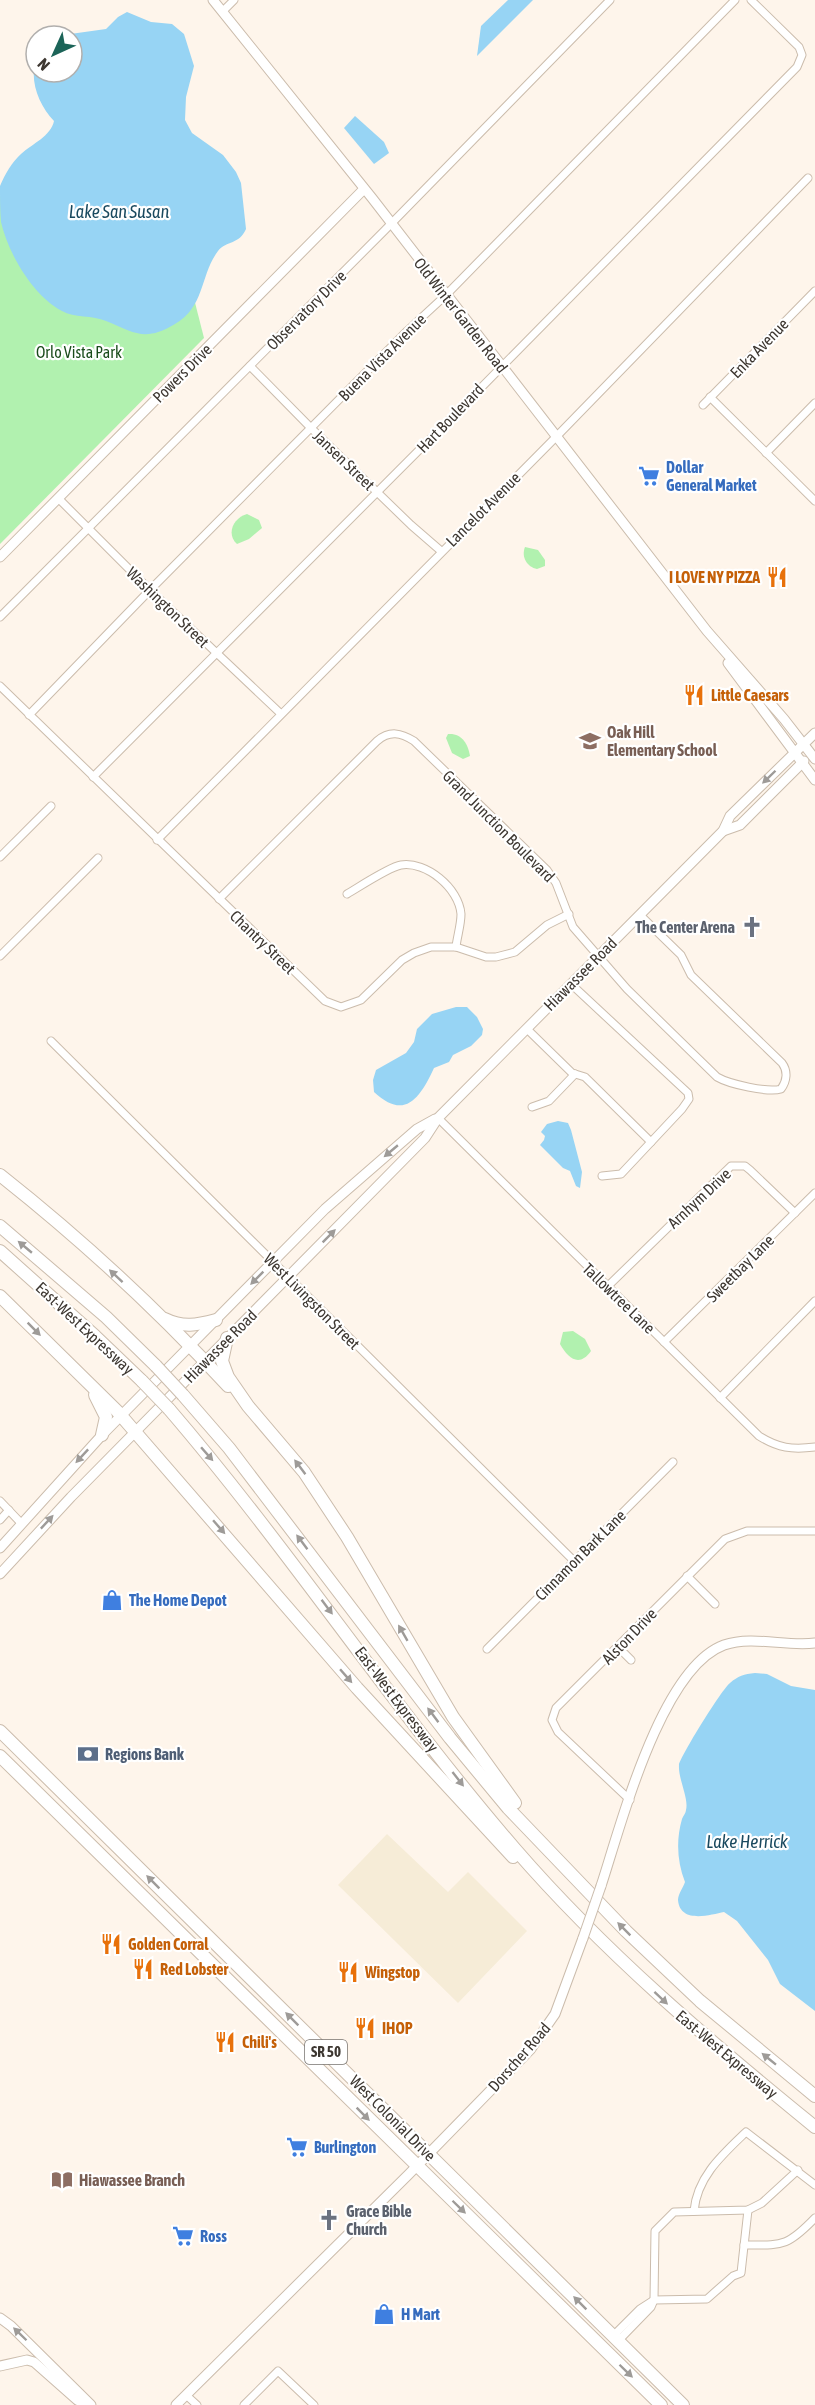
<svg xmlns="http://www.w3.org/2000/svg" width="815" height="2405" viewBox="0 0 815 2405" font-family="'Asap Condensed',sans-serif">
  <rect width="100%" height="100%" fill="#fef5eb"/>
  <polygon fill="#f6ecd7" points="387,1834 448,1892 468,1872 527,1931 458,2003 338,1885"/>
  <g fill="#b1f1af">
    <polygon points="0,196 189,279 204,338 0,544"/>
    <path d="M247,514L259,520L262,528L249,539L237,544C226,534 233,518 247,514Z"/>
    <path d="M525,547L538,550L545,560V566L537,569C527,567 521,557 525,547Z"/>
    <path d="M448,734C462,733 468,744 470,756L463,759L452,753L446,738Z"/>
    <path d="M573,1331L585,1339L591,1351C579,1368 568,1358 560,1344L563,1332Z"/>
  </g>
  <g fill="#97d4f4">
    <polygon points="508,0 533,0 477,56 481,26"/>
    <path d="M127,12L151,22L172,24L184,34L194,66L186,97L185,120L192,133L223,155L236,172L241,183L246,229C239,245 227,240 218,251C200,275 205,307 175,324C145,342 135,333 106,321C93,315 74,318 62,311C33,296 8,253 1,222C0,211 0,197 0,186C5,174 12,162 21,154C32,144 51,136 54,121C39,105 29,81 36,59V72H72V36H56L106,29L118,17Z"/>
    <polygon points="355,116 384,142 389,153 374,164 344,128"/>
    <path d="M456,1007H467L477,1017L483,1029L482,1035L471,1046L453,1055L449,1062L434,1068C420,1098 405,1121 374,1092L373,1080L376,1070L406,1053L414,1042L417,1029L432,1014Z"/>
    <polygon points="558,1121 568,1123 571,1130 582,1172 580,1188 576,1186 570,1171 563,1168 540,1145 544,1140 545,1136 541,1132 547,1124"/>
    <path d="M755,1673L767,1674L791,1686L815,1690V2011L780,1984L768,1960L737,1921L724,1912C710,1915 680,1924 678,1900C678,1894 683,1888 685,1882C677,1862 676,1840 682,1819C683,1816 686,1813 686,1810C689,1798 678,1779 679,1765C680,1757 722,1689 730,1683C738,1676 744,1674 755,1673Z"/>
  </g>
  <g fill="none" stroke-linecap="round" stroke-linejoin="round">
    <defs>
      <g id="street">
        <polyline points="223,11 234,0"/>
        <polyline points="250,366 311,428 411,525 441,551"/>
        <polyline points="710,397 815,501"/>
        <polyline points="703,405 815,291"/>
        <polyline points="766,453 815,403"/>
        <polyline points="58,498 150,590 280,713"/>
        <polyline points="0,617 384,231 610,0"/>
        <polyline points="0,686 325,1001 341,1007 361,1000 402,960 414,953 431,947 456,947 486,957 496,957 515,952 547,925 569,914"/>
        <polyline points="29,715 150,590 407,331 446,295 735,0"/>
        <polyline points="93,777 466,403 797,67 802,55 799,47 751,0"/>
        <polyline points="157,840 556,437 808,178"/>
        <polyline points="0,857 51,806"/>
        <path d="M347,894C359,887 389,867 401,865C426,861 459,888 461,914C461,925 457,937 456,947"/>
        <path d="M219,899L377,741C390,730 401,733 414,741L547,870L556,883L573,927L627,989L717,1077C729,1084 768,1093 781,1089C787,1081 788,1071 782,1063L691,975L681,955L640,915"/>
        <polyline points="0,956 98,858"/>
        <polyline points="571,984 688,1093 689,1099 682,1109 621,1174 602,1176"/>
        <polyline points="527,1029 572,1073 585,1077 651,1142"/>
        <polyline points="51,1041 574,1561"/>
        <polyline points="532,1107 549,1101 575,1074"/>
        <path d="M438,1118L759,1436C778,1448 792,1450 815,1447"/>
        <polyline points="607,1287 731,1166 745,1166 750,1170 795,1213"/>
        <polyline points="664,1342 815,1193"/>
        <polyline points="720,1398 815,1301"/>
        <polyline points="0,1501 21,1523"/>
        <polyline points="0,1520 9,1510"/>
        <polyline points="687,1576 715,1604"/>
        <polyline points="618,1647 631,1660"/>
        <polyline points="487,1649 673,1462"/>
        <polyline points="630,1800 558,1732 552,1720 556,1708 725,1539 747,1531 815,1531"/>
        <path d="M694,2211C697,2177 722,2155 746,2132L815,2185"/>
        <path d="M744,2245C783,2245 787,2247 815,2218"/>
        <polyline points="654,2300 707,2299 733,2276 741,2273 748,2210"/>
        <polyline points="613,2336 640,2309 654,2300"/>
        <polyline points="618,2341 651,2307 654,2300 655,2231 674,2212 748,2210 762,2203 798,2170"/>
        <polyline points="186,2395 197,2405"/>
        <polyline points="244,2405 278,2371 314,2405"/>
      </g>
      <g id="secondary">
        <polyline points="213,0 372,198 707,631 784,719 815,759"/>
        <polyline points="0,557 364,189"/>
        <polyline points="728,663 815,780"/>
        <polyline points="723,831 740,825 804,761"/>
        <polyline points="0,1548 102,1435 325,1209 417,1129 435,1119"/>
        <polyline points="0,1574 71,1497 425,1138 438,1118 723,831 730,816 815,733"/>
        <path d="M601,1886C621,1825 661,1668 724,1645C753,1635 786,1647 815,1643"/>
        <polyline points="0,2318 11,2326 91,2405"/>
        <polyline points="0,2366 27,2360 34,2362 77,2400 87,2405"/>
        <polyline points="176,2405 409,2174 530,2050 555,2014 583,1938"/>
      </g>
      <g id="highway">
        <path d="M0,1175C81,1239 158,1310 228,1386"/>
        <polyline points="0,1226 106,1317 156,1366"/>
        <polyline points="0,1251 95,1336 142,1381"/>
        <polyline points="0,1296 117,1411 357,1688 513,1857"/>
        <path d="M165,1319C183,1328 197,1325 216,1320"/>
        <polyline points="227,1338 222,1361 228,1377 248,1406 304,1472 347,1537 453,1717 515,1803"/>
        <polyline points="95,1395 106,1417 102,1435"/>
        <polyline points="183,1395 229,1448 450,1738 508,1808 626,1931 700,2001 815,2096"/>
        <path d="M169,1409C291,1551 393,1708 515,1849C605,1953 709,2041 815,2127"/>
        <polyline points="0,1731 683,2405"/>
        <polyline points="0,1756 661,2405"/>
      </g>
    </defs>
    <use href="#street" stroke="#cbbcac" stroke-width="9"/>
    <use href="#secondary" stroke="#cbbcac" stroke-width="11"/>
    <use href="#highway" stroke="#cbbcac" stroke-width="14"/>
    <use href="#street" stroke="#fff" stroke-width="7"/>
    <use href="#secondary" stroke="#fff" stroke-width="9"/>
    <use href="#highway" stroke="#fff" stroke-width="12"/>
    <defs>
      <polyline id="secondary-bridge" points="583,1938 601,1886"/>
      <g id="highway-bridge">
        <polyline points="156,1366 183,1395"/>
        <polyline points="142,1381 169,1409"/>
      </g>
    </defs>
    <use href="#secondary-bridge" stroke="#cbbcac" stroke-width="11" stroke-linecap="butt"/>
    <use href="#highway-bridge" stroke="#cbbcac" stroke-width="14" stroke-linecap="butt"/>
    <use href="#secondary-bridge" stroke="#fff" stroke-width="9"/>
    <use href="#highway-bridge" stroke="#fff" stroke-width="12"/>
  </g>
  <defs><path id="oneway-solid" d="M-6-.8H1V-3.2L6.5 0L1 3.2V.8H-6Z" transform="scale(1.5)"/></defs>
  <g fill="#9e9b98">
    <use href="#oneway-solid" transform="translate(769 777) rotate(136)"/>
    <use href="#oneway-solid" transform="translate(391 1151) rotate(140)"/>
    <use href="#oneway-solid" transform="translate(329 1236) rotate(-45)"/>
    <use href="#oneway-solid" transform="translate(25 1247) rotate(-140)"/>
    <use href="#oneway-solid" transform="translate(116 1276) rotate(-137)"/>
    <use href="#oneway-solid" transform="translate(257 1278) rotate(135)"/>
    <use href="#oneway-solid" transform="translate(34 1329) rotate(45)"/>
    <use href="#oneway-solid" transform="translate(207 1454) rotate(49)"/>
    <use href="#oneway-solid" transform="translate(82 1456) rotate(133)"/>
    <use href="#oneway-solid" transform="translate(300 1467) rotate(-127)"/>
    <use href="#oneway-solid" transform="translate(47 1522) rotate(-47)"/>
    <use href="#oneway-solid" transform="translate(219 1527) rotate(49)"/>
    <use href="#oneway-solid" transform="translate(302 1542) rotate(-127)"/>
    <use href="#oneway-solid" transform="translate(327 1607) rotate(53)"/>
    <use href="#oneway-solid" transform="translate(403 1633) rotate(-120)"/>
    <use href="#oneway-solid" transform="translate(346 1676) rotate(49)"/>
    <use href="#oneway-solid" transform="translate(433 1715) rotate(-127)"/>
    <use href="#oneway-solid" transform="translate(458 1779) rotate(52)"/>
    <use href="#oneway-solid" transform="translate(153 1882) rotate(-135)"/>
    <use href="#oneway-solid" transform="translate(624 1929) rotate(-135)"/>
    <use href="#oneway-solid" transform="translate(661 1998) rotate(43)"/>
    <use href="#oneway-solid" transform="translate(292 2019) rotate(-135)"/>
    <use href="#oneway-solid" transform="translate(769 2059) rotate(-141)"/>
    <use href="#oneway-solid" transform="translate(363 2114) rotate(45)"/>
    <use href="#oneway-solid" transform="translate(459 2207) rotate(44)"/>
    <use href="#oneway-solid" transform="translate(580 2303) rotate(-135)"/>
    <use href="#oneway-solid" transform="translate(20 2334) rotate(-136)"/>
    <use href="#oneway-solid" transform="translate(626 2371) rotate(44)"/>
  </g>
  <defs>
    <symbol id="supermarket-bare" viewBox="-9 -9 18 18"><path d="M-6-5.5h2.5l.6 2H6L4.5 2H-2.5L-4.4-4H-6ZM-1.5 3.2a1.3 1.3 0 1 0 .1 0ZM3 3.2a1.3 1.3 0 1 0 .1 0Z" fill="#3f7fe0" stroke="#fff" stroke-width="2.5" paint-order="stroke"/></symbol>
    <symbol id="restaurant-bare" viewBox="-9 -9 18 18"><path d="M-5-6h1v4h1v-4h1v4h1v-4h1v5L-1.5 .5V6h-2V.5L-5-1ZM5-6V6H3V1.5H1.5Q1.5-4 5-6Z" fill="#e8710a" stroke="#fff" stroke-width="2.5" paint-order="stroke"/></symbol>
    <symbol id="school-bare" viewBox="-9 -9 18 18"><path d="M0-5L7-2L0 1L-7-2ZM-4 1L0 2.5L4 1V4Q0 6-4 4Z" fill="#8d6e63" stroke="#fff" stroke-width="2.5" paint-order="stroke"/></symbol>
    <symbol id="church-bare" viewBox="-9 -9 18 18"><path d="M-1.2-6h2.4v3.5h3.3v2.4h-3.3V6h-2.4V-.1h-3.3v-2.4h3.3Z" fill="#6b7280" stroke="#fff" stroke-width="2.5" paint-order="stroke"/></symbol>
    <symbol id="shop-bare" viewBox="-9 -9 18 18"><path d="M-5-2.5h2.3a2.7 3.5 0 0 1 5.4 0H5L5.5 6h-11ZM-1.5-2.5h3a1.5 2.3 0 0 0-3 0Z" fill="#3f7fe0" stroke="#fff" stroke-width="2.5" paint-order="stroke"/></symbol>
    <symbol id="bank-bare" viewBox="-9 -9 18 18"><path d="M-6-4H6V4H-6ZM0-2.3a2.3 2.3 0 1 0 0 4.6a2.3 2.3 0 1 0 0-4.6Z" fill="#5c6f8a" stroke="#fff" stroke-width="2.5" paint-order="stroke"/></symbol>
    <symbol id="library-bare" viewBox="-9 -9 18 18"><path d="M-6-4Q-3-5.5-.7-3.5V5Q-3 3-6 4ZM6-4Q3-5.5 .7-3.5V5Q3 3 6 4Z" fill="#8d6e63" stroke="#fff" stroke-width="2.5" paint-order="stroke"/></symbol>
  </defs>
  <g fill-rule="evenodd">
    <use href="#supermarket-bare" x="634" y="461" width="30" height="30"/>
    <use href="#restaurant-bare" x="762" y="562" width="30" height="30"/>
    <use href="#restaurant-bare" x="679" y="680" width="30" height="30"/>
    <use href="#school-bare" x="575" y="726" width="30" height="30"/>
    <use href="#church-bare" x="737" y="912" width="30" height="30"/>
    <use href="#shop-bare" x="97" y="1585" width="30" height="30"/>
    <use href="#bank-bare" x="73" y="1739" width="30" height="30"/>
    <use href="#restaurant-bare" x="96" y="1929" width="30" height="30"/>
    <use href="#restaurant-bare" x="128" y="1954" width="30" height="30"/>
    <use href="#restaurant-bare" x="333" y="1957" width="30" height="30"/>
    <use href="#restaurant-bare" x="350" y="2013" width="30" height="30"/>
    <use href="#restaurant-bare" x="210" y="2027" width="30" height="30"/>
    <use href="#supermarket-bare" x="282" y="2132" width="30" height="30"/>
    <use href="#library-bare" x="47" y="2165" width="30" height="30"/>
    <use href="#church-bare" x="314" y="2205" width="30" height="30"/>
    <use href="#supermarket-bare" x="168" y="2221" width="30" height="30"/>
    <use href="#shop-bare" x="369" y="2299" width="30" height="30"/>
  </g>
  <g text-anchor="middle" stroke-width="4.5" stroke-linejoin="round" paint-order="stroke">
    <rect fill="#fff" stroke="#77736f" stroke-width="1.5" x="305" y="2040" width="42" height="24" rx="4.5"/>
    <g font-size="15" font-weight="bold" fill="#3d3731">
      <text x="326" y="2057">SR 50</text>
    </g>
    <g font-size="16" fill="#3d3731" stroke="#fff">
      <text transform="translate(306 310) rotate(-45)" y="6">Observatory Drive</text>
      <text transform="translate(461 315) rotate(52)" y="6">Old Winter Garden Road</text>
      <text transform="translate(759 348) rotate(-46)" y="6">Enka Avenue</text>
      <text transform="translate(382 357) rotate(-45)" y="6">Buena Vista Avenue</text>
      <text transform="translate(182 373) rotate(-45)" y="6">Powers Drive</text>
      <text transform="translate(450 418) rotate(-46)" y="6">Hart Boulevard</text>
      <text transform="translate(344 460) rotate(44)" y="6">Jansen Street</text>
      <text transform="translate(483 509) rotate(-45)" y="6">Lancelot Avenue</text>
      <text transform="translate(168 607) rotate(44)" y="6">Washington Street</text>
      <text transform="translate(499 826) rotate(45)" y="6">Grand Junction Boulevard</text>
      <text transform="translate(263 942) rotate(44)" y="6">Chantry Street</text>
      <text transform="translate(580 974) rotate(-45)" y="6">Hiawassee Road</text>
      <text transform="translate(699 1198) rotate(-43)" y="6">Arnhym Drive</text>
      <text transform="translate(740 1268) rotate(-45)" y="6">Sweetbay Lane</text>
      <text transform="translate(619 1298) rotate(44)" y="6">Tallowtree Lane</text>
      <text transform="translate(312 1301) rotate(45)" y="6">West Livingston Street</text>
      <text transform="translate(85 1328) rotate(43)" y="6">East-West Expressway</text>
      <text transform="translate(220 1346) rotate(-45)" y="6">Hiawassee Road</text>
      <text transform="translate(580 1555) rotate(-45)" y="6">Cinnamon Bark Lane</text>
      <text transform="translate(629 1636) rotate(-46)" y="6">Alston Drive</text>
      <text transform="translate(397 1699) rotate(53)" y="6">East-West Expressway</text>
      <text transform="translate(727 2054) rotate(40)" y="6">East-West Expressway</text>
      <text transform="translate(519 2057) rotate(-49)" y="6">Dorscher Road</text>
      <text transform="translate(393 2118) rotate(45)" y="6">West Colonial Drive</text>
    </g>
    <g font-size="16" fill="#1a4c1b" stroke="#fff">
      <text x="79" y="358">Orlo Vista Park</text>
    </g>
    <g font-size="16" font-weight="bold" fill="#366cbe" stroke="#fff" text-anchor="start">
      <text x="666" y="473">Dollar<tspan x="666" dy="18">General Market</tspan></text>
      <text x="129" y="1606">The Home Depot</text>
      <text x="314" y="2153">Burlington</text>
      <text x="200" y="2242">Ross</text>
      <text x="401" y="2320">H Mart</text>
    </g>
    <g font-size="16" font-weight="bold" fill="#c56008" stroke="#fff" text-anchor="start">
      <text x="760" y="583" text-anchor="end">I LOVE NY PIZZA</text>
      <text x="711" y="701">Little Caesars</text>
      <text x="128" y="1950">Golden Corral</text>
      <text x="160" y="1975">Red Lobster</text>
      <text x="365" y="1978">Wingstop</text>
      <text x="382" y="2034">IHOP</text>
      <text x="242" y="2048">Chili's</text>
    </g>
    <g font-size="16" font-weight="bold" fill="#785e54" stroke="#fff" text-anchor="start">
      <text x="607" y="738">Oak Hill<tspan x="607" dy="18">Elementary School</tspan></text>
      <text x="79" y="2186">Hiawassee Branch</text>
    </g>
    <g font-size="16" font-weight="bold" fill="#5b616d" stroke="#fff" text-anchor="end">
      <text x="735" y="933">The Center Arena</text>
      <text x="346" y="2217" text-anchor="start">Grace Bible<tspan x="346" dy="18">Church</tspan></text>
    </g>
    <g font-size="16" font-weight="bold" fill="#4e5e75" stroke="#fff" text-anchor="start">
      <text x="105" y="1760">Regions Bank</text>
    </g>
    <g font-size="18" font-style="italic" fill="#19495f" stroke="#fff">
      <text x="119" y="218">Lake San Susan</text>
      <text x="747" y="1848">Lake Herrick</text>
    </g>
  </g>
  <g transform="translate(54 54) rotate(225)"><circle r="28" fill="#ffffff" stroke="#b1afad" stroke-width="1.5"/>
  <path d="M0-4.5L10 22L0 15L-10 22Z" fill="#1c6458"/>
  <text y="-9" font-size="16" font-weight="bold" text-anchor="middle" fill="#3d3731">N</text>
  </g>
</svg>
